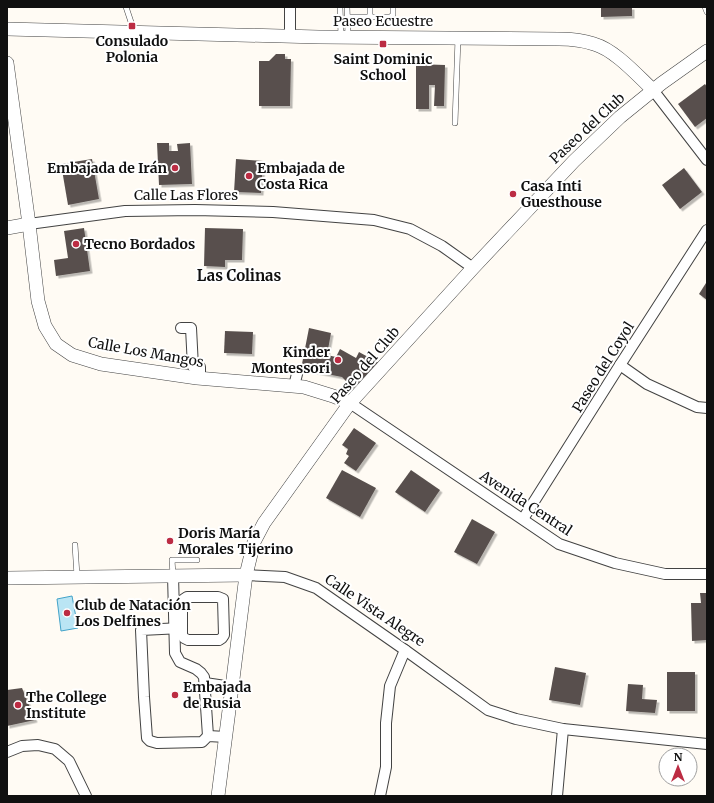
<svg xmlns="http://www.w3.org/2000/svg" width="714" height="803" viewBox="0 0 714 803" font-family="Merriweather,serif">
  <defs>
    <filter id="shadow"><feDropShadow dx="2.5" dy="2.5" stdDeviation="0" flood-color="#0004"/></filter>
  </defs>
  <rect width="100%" height="100%" fill="#fffbf4"/>
  <polygon fill="#bae5f4" stroke="#43a3c9" points="72,596 78,628 61,631 57,599"/>
  <g fill="#58504d" filter="url(#shadow)">
    <polygon points="601,7 632,7 632,16 601,17"/>
    <polygon points="276,54 285,54 285,59 291,59 290,106 259,106 259,61 269,61"/>
    <polygon points="416,64 445,65 444,106 434,106 435,85 429,85 429,109 416,109"/>
    <polygon points="705,84 707,87 707,118 695,127 678,104"/>
    <polygon points="157,143 169,143 169,151 178,151 177,144 190,143 192,184 159,185"/>
    <polygon points="92,159 99,199 68,205 61,164"/>
    <polygon points="236,159 263,161 261,193 234,192"/>
    <polygon points="684,168 702,192 680,209 662,185"/>
    <polygon points="84,228 90,271 56,276 54,260 68,258 64,231"/>
    <polygon points="205,228 243,229 242,260 225,260 225,267 204,266"/>
    <polygon points="706,283 707,284 707,300 699,294"/>
    <polygon points="309,328 331,333 327,355 336,357 340,349 356,358 359,352 379,363 353,388 342,377 301,369"/>
    <polygon points="225,331 253,332 252,354 224,353"/>
    <polygon points="354,428 376,443 356,471 344,463 349,456 346,454 348,449 342,445"/>
    <polygon points="342,470 376,488 360,517 326,498"/>
    <polygon points="411,470 440,490 425,512 395,492"/>
    <polygon points="472,519 495,532 477,564 454,552"/>
    <polygon points="700,593 707,593 707,640 692,641 691,603 701,603"/>
    <polygon points="555,667 586,673 580,705 549,700"/>
    <rect x="667" y="672" width="28" height="39"/>
    <polygon points="628,684 643,685 642,699 657,700 655,713 626,711"/>
    <polygon points="22,688 35,720 7,726 7,690"/>
  </g>
  <g fill="none" stroke-linecap="round" stroke-linejoin="round">
    <defs>
      <g id="service">
        <polyline points="126,7 134,31"/>
        <polyline points="340,7 341,36"/>
        <polyline points="347,7 348,36"/>
        <polyline points="370,7 370,17"/>
        <polyline points="705,7 707,12"/>
        <polyline points="348,17 390,17 393,15 393,7"/>
        <polyline points="455,123 458,38"/>
        <polyline points="75,545 77,576"/>
        <polyline points="173,575 172,560 197,560"/>
      </g>
      <g id="minor">
        <polyline points="290,7 290,36"/>
        <polyline points="653,90 707,160"/>
        <polyline points="29,224 125,211 195,210 273,212 374,220 410,229 442,246 473,268"/>
        <polyline points="181,328 191,328 193,367 200,367 200,379"/>
        <polyline points="620,365 647,384 697,407 707,408"/>
        <polyline points="294,386 298,370"/>
        <polyline points="350,403 559,544 615,563 665,574 707,574"/>
        <polyline points="523,519 620,365 707,230"/>
        <polyline points="173,575 175,653 180,662 196,669 201,673 204,677 208,736"/>
        <polyline points="246,575 285,577 316,588 405,650 488,710 516,719 563,729 707,744"/>
        <polygon points="187,597 218,597 223,599 224,635 222,638 219,640 188,640 184,638 182,635 182,602 184,599"/>
        <polyline points="182,628 141,630 144,697 147,738 150,741 157,743 202,742 208,736 226,737"/>
        <polyline points="205,683 232,687"/>
        <polyline points="7,752 22,746 38,745 55,749 69,761 86,796"/>
        <polyline points="380,796 386,767 386,723 390,686 405,650"/>
        <polyline points="557,796 563,729"/>
      </g>
      <g id="tertiary">
        <path d="M7,29L319,37L559,39C571,39 582,40 594,44C615,50 637,75 653,90"/>
        <polyline points="7,63 29,224 38,301 45,326 56,344 72,355 101,364 197,378 304,387 333,396 350,403"/>
        <polyline points="7,228 29,224"/>
        <polyline points="7,578 246,575"/>
        <polyline points="218,796 232,687 246,575 254,542 264,523 350,403 473,268 574,161 620,117 662,83 707,51"/>
      </g>
    </defs>
    <use href="#service" stroke="#434343" stroke-width="6"/>
    <use href="#minor" stroke="#434343" stroke-width="12"/>
    <use href="#tertiary" stroke="#434343" stroke-width="14"/>
    <use href="#service" stroke="#fff" stroke-width="5"/>
    <use href="#minor" stroke="#fff" stroke-width="10"/>
    <use href="#tertiary" stroke="#fff" stroke-width="13"/>
  </g>
  <g fill="#bc2c43" stroke="#fff" stroke-width="1.5">
    <rect x="128" y="22" width="8" height="8" rx="2"/>
    <rect x="379" y="40" width="8" height="8" rx="2"/>
    <circle cx="175" cy="168" r="4"/>
    <circle cx="249" cy="176" r="4"/>
    <circle cx="513" cy="194" r="4"/>
    <circle cx="76" cy="244" r="4"/>
    <circle cx="338" cy="360" r="4"/>
    <circle cx="170" cy="541" r="4"/>
    <circle cx="67" cy="613" r="4"/>
    <circle cx="175" cy="695" r="4"/>
    <circle cx="18" cy="705" r="4"/>
  </g>
  <g text-anchor="middle" stroke-width="4" stroke-linejoin="round" paint-order="stroke">
    <g font-size="14" fill="#101010" stroke="#fff">
      <text x="383" y="26">Paseo Ecuestre</text>
      <text transform="translate(587 128) rotate(-43)" y="5">Paseo del Club</text>
      <text x="186" y="200">Calle Las Flores</text>
      <text transform="translate(146 352) rotate(10)" y="5">Calle Los Mangos</text>
      <text transform="translate(365 365) rotate(-49)" y="5">Paseo del Club</text>
      <text transform="translate(603 367) rotate(-58)" y="5">Paseo del Coyol</text>
      <text transform="translate(526 503) rotate(33)" y="5">Avenida Central</text>
      <text transform="translate(375 610) rotate(34)" y="5">Calle Vista Alegre</text>
    </g>
    <g font-size="14" font-weight="bold" fill="#101010" stroke="#fff" text-anchor="start">
      <text x="132" y="46" text-anchor="middle">Consulado<tspan x="132" dy="16">Polonia</tspan></text>
      <text x="383" y="64" text-anchor="middle">Saint Dominic<tspan x="383" dy="16">School</tspan></text>
      <text x="167" y="173" text-anchor="end">Embajada de Irán</text>
      <text x="257" y="173">Embajada de<tspan x="257" dy="16">Costa Rica</tspan></text>
      <text x="521" y="191">Casa Inti<tspan x="521" dy="16">Guesthouse</tspan></text>
      <text x="84" y="249">Tecno Bordados</text>
      <text x="330" y="357" text-anchor="end">Kinder<tspan x="330" dy="16">Montessori</tspan></text>
      <text x="178" y="538">Doris María<tspan x="178" dy="16">Morales Tijerino</tspan></text>
      <text x="75" y="610">Club de Natación<tspan x="75" dy="16">Los Delfines</tspan></text>
      <text x="183" y="692">Embajada<tspan x="183" dy="16">de Rusia</tspan></text>
      <text x="26" y="702">The College<tspan x="26" dy="16">Institute</tspan></text>
    </g>
    <g font-size="15" font-weight="bold" fill="#101010" stroke="#fff">
      <text x="239" y="281">Las Colinas</text>
    </g>
  </g>
  <rect width="714" height="803" fill="none" stroke="#101010" stroke-width="16"/>
  <g transform="translate(678 767)"><circle r="19" fill="#ffffff" stroke="#9f9f9f"/>
  <path d="M0-3L7 15L0 10L-7 15Z" fill="#bc2c43"/>
  <text y="-6" font-size="11" font-weight="bold" text-anchor="middle" fill="#101010">N</text>
  </g>
</svg>
